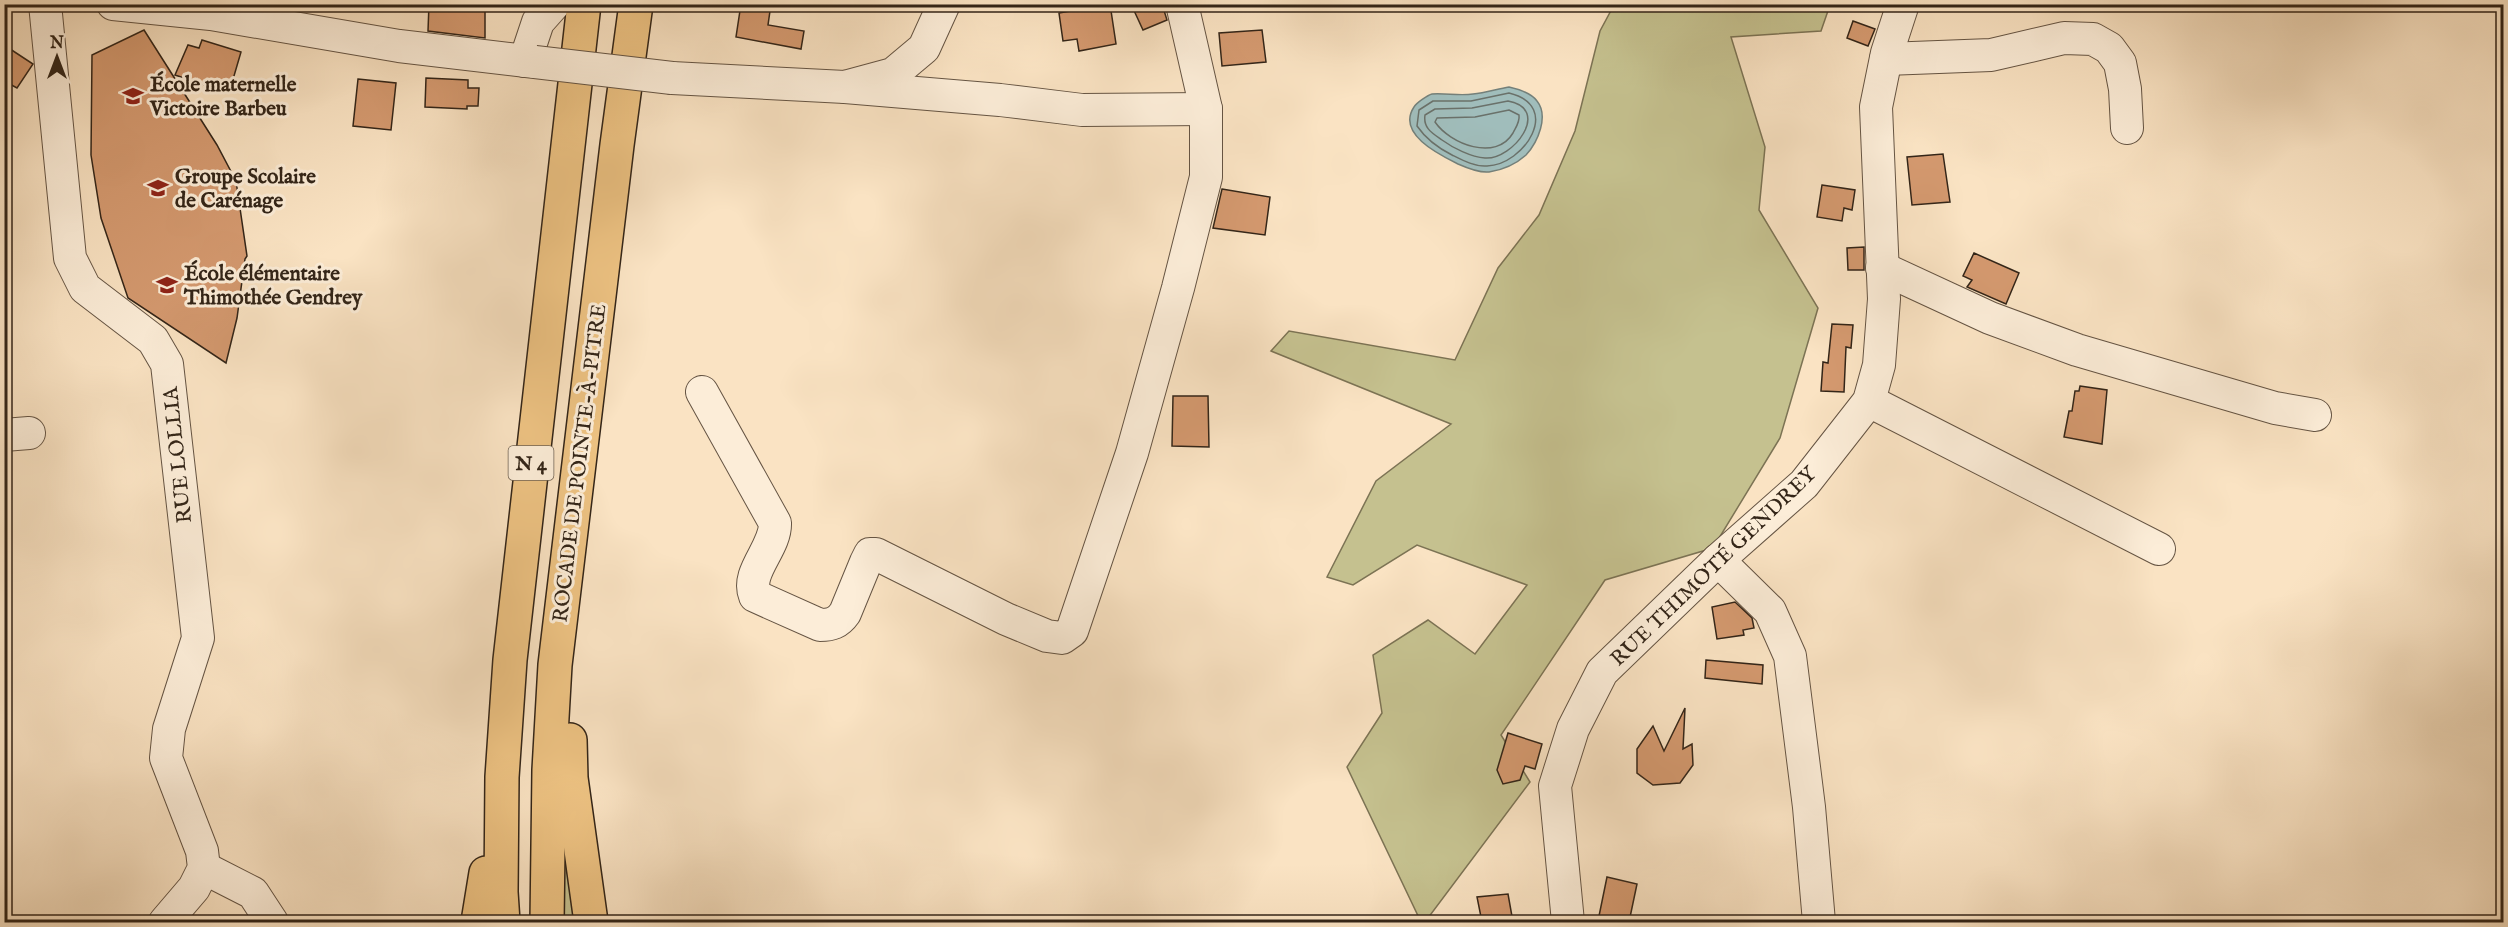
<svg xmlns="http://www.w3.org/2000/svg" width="2508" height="927" viewBox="0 0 2508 927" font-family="'IM FELL English',serif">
  <rect width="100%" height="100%" fill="#fae3c3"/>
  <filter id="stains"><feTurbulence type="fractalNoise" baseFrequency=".00333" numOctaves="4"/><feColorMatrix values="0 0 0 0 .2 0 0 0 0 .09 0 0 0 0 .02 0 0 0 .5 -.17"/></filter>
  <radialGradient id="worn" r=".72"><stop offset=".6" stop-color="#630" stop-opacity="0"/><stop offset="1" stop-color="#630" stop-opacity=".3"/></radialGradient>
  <g fill="#c5c18f" stroke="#7c7354" stroke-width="1.5">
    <polygon points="1614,5 1830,5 1821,31 1731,37 1765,147 1759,210 1818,308 1780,438 1713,548 1605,580 1501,735 1530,782 1425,922 1421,922 1347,767 1382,713 1373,655 1428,620 1475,654 1527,585 1417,545 1353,585 1327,577 1376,481 1451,424 1271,351 1289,331 1455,360 1498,268 1539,215 1575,131 1600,31"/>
    <polygon points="562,804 584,922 563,922"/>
  </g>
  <path fill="#a0bdbb" stroke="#74807a" stroke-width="1.5" d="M1509,87C1518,89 1531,93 1537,101C1549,116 1538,142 1526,155C1516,164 1502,170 1489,172C1479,173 1467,168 1458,164C1440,155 1396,134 1414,107C1416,103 1428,95 1432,94C1445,93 1460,96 1473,94C1485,93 1497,89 1509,87Z"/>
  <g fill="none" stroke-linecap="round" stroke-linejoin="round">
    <g stroke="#6a716a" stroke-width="1.5">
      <path d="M1509,93C1563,106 1524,165 1487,166C1475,167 1462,160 1452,155C1438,148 1426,139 1417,126L1419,110L1433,101H1471Z"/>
      <path d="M1508,101C1552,109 1513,160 1485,158C1471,157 1453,148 1442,140C1432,133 1423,128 1425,115L1435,109L1472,108Z"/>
      <path d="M1509,110L1519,115C1520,122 1516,127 1513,133C1496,162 1450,144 1435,122L1437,118L1475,117Z"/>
    </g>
  </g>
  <g fill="#d4996f" stroke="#332518" stroke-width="1.5">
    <polygon points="429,4 485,7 485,38 428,31"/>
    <polygon points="741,4 771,4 768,25 804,31 801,49 736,37"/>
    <polygon points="1110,4 1116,44 1079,51 1077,39 1063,41 1059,13"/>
    <polygon points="1131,4 1162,4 1167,20 1143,30"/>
    <polygon points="1853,21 1875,29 1868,46 1847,38"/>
    <polygon points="144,30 217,145 236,181 247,256 245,259 237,318 226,363 128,298 101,218 91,155 92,55"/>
    <polygon points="1262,30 1266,62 1222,66 1219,33"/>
    <polygon points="202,40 241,52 229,93 175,75 188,45 199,48"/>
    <polygon points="4,45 33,64 17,88 4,81"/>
    <polygon points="426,78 468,80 468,88 479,88 478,106 467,106 467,109 425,107"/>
    <polygon points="358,79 396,83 391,130 353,126"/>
    <polygon points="1943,154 1950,202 1912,205 1907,157"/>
    <polygon points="1822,185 1855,190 1852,210 1844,208 1842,221 1817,217"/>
    <polygon points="1222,189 1270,197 1265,235 1213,228"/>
    <polygon points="1864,247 1864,270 1848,270 1847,248"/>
    <polygon points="1974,253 2019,273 2006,304 1967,287 1972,280 1963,276"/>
    <polygon points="1832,324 1853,325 1851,348 1846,347 1844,392 1821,391 1823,362 1828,363"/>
    <polygon points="2080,386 2107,390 2102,444 2064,437 2069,411 2072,411 2075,391 2079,391"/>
    <polygon points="1173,396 1208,396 1209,447 1172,446"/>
    <polygon points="1735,602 1752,618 1754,628 1743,630 1744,635 1717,639 1712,607"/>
    <polygon points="1706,660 1763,665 1762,684 1705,678"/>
    <polygon points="1685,708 1683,749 1692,744 1693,765 1680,783 1653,785 1637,773 1637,749 1653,726 1664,751"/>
    <polygon points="1508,733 1542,744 1535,769 1525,766 1520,780 1503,784 1497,770"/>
    <polygon points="1607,877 1637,884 1629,922 1599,916"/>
    <polygon points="1508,894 1513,922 1482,922 1477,897"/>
  </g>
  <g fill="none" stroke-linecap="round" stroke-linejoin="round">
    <defs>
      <g id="minor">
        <polyline points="45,4 70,258 85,288 153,340 167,364 198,638 169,729 166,758 202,851 204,868 194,888 165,922"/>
        <polyline points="113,4 211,14 399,46 535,62"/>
        <polyline points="1886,59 1991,55 2064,38 2093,39 2109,48 2120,63 2125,89 2127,128"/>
        <polyline points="525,61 538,22 554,4"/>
        <polyline points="672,78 845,87 893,74 924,48 944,4"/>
        <polyline points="845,87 1000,100 1082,110 1206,109"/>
        <polyline points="1882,268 1990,318 2077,350 2275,408 2315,415"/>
        <path d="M702,392L775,523C776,548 745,572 755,596L820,625C831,625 838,623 845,613L866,562L870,554H876L1006,619L1047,636L1062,638L1072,631L1132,453L1178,288L1206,177V109L1182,4"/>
        <polyline points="1869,401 2159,549"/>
        <polyline points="4,435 29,433"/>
        <polyline points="1718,560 1770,611 1790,656 1809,807 1819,922"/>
        <polyline points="204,868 253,893 272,922"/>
        <polyline points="1568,922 1555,786 1573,729 1602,672 1718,560 1804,484 1869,401 1879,365 1884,299 1876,107 1887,53 1903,4"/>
      </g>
      <g id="highway">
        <polyline points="570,740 571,778 591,922"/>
        <polyline points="478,922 486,873"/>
        <polyline points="503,922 501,892 502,777 510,660 584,4"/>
        <polyline points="547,922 549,770 555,665 617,145 636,4"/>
      </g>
    </defs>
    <use href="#minor" stroke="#655443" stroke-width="34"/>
    <use href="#highway" stroke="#332518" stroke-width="36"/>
    <use href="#minor" stroke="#fcedd8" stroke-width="32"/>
    <use href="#highway" stroke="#edc282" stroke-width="33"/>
    <defs>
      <polyline id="minor-bridge" points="535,62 672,78"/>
    </defs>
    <use href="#minor-bridge" stroke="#655443" stroke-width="34" stroke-linecap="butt"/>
    <use href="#minor-bridge" stroke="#fcedd8" stroke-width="32"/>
  </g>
  <defs>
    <symbol id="school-bare" viewBox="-9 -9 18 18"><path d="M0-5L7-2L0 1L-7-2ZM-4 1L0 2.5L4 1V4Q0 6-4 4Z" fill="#8f2418" stroke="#fcedd8" stroke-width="2.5" paint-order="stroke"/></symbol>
  </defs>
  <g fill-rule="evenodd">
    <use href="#school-bare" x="118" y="81" width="30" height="30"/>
    <use href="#school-bare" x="143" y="173" width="30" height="30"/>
    <use href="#school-bare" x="152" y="270" width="30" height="30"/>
  </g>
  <g text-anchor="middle" stroke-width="6" stroke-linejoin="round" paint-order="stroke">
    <rect fill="#fcedd8" stroke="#6f6152" stroke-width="1.5" x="508.5" y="446" width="45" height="34" rx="4.5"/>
    <g font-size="20" font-weight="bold" fill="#332518">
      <text x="531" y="470">N 4</text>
    </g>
    <g font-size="21" font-weight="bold" fill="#332518" stroke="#fcedd8" text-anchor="start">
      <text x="150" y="91">École maternelle<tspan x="150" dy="24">Victoire Barbeu</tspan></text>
      <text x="175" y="183">Groupe Scolaire<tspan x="175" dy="24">de Carénage</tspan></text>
      <text x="184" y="280">École élémentaire<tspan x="184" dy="24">Thimothée Gendrey</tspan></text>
    </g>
    <g font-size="21" fill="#332518" stroke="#fcedd8">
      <text transform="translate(177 455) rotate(-96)" y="7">RUE LOLLIA</text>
      <text transform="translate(579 463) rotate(-83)" y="7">ROCADE DE POINTE-À-PITRE</text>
      <text transform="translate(1713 566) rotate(-44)" y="7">RUE THIMOTÉ GENDREY</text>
    </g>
  </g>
  <rect width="2508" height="927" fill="none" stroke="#fae3c3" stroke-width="24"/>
  <rect x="6" y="6" width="2496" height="915" fill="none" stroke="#332518" stroke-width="3"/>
  <rect x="12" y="12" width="2484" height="903" fill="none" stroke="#332518" stroke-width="1.5"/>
  <g transform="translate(57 57)" stroke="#fcedd8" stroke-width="4.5" paint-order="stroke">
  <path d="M0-4.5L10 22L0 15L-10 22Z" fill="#332518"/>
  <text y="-9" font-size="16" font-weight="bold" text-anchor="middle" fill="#332518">N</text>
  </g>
  <rect width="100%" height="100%" filter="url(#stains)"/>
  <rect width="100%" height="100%" fill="url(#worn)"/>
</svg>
